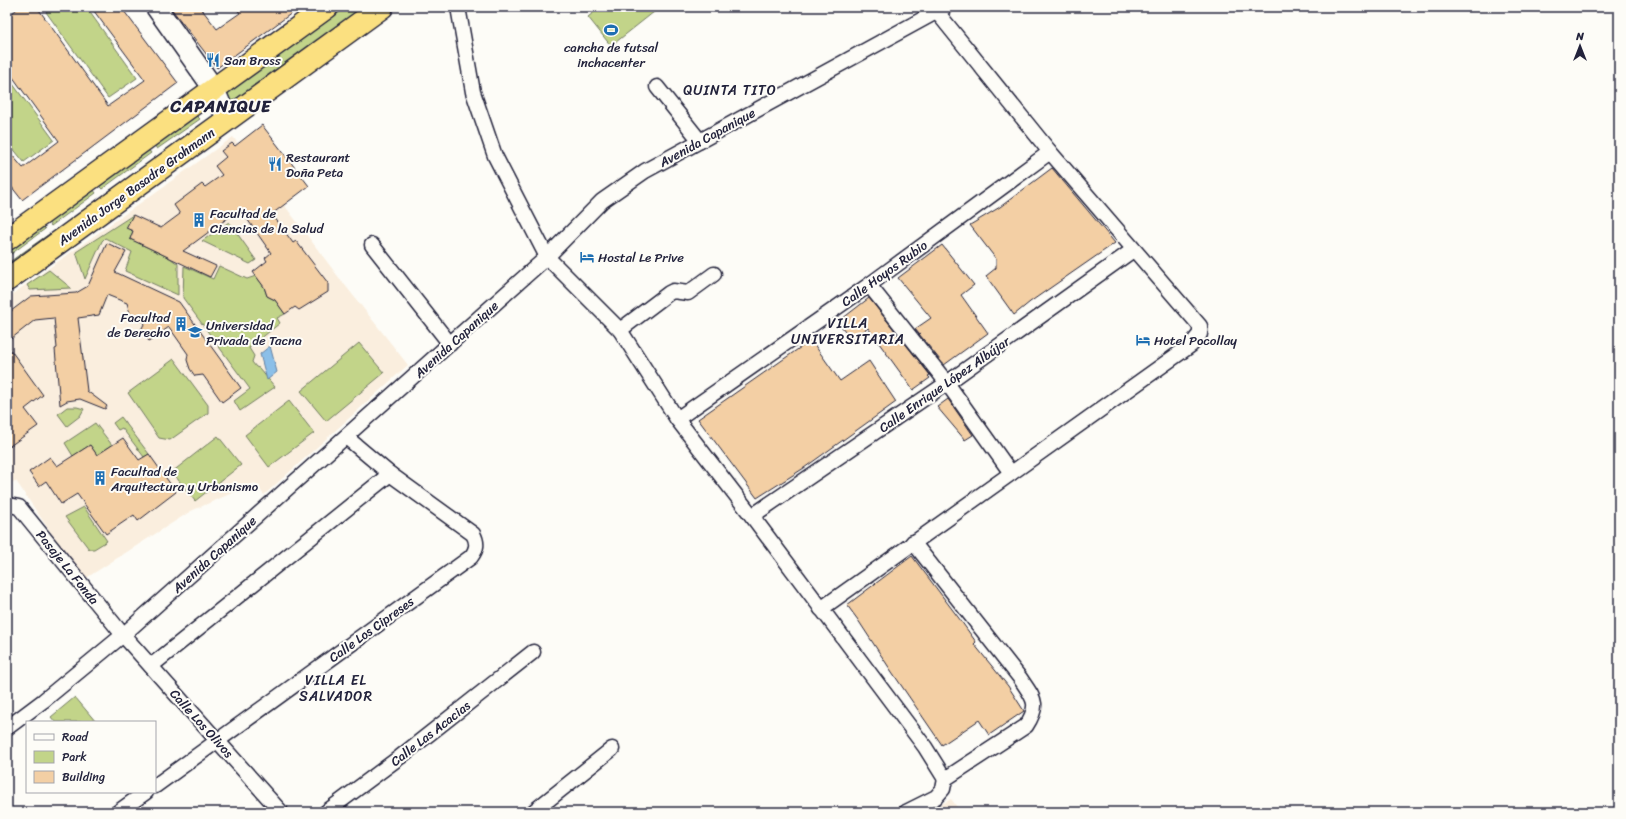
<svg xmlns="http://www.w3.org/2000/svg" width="1626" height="819" viewBox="0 0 1626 819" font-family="Sriracha,sans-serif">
  <rect width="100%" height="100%" fill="#fdfcf7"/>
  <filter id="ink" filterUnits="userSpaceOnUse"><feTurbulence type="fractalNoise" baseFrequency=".025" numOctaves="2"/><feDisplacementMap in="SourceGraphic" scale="8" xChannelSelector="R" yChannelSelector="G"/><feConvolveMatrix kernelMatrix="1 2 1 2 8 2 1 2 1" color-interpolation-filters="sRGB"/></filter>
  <g filter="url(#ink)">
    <g fill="#faeede">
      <polygon points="233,137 337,275 408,365 264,495 255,483 191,511 83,580 16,481 11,482 7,486 7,298"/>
      <polygon points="951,799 961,812 927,812"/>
    </g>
    <g fill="#c2d489" stroke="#727b62">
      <polygon points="52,7 86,7 137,78 108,98 46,12"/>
      <polygon points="347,7 370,7 233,104 227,102 226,94"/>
      <polygon points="600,7 658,7 659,8 611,46 588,17"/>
      <polygon points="7,76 54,140 24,162 7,141"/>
      <polygon points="196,115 200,119 157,149 154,145"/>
      <polygon points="148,149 151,153 102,189 98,185"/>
      <polygon points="93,189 96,193 51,226 48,222"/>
      <polygon points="133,215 127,228 133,231 130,239 170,258 178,264 178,295 125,271 132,252 105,238 102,241 85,279 76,252"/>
      <polygon points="229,222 256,260 250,264 202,241"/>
      <polygon points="42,226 45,229 7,257 7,251"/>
      <polygon points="49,234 52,238 11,267 8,263"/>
      <polygon points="184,266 213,279 219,266 247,279 256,276 264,287 267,296 275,300 285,314 277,318 280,323 249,348 254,356 252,362 256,367 259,368 275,387 240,411 234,401 250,389 183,298"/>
      <polygon points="49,270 71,288 30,290 27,285"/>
      <polygon points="359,343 384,373 326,421 301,391"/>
      <polygon points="174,359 208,405 208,413 170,440 159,438 128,393"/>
      <polygon points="289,401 314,433 269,467 245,435"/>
      <polygon points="67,407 77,407 84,409 80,416 67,426 58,414"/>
      <polygon points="121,417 149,454 144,457 122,428 118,430 113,423"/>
      <polygon points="95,423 112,445 97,455 90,445 73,456 65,443"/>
      <polygon points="218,436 241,465 195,501 172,472"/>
      <polygon points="84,507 107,541 94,549 89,549 65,517"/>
      <polygon points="75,697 96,722 55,722 51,717"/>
    </g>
    <polygon fill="#8bbfe8" stroke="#6180a3" points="270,346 277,372 267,380 260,354"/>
    <g fill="#f3cfa4" stroke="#22223b">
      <polygon points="19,7 37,7 108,106 145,80 91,7 121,7 178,83 22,200 7,181 7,149 23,168 59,141 7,69 7,18"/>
      <polygon points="170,7 200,7 217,29 240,13 235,7 300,7 217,68"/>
      <polygon points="262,125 309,186 272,214 293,243 296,241 328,283 328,292 299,310 295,307 285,314 275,300 267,296 264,287 253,272 267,261 265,258 271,253 240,209 183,251 216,266 210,277 130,239 133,231 126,228 133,215 161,228 180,214 174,205 202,184 205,187 222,175 215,166 226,157 221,151 232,143 235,146"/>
      <polygon points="1052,168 1115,243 1030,302 1014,315 986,276 996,268 996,259 970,225 1000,207"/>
      <polygon points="107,243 126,252 115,272 179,302 241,388 222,402 203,375 195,376 190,369 187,360 188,354 169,327 149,341 140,332 145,322 131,317 127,303 107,295 99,315 78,318 87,391 107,406 105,409 80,399 67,401 60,405 55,349 57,348 54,318 35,320 7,342 7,314 31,296 76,293 88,286"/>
      <polygon points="942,245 974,285 961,295 988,333 944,365 915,329 931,318 898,278"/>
      <polygon points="869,298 930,375 928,376 930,378 913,390 868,328 852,340 838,322"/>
      <polygon points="811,340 840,381 869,361 896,402 804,468 757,498 698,419"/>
      <polygon points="7,345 43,395 25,409 38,426 7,448"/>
      <polygon points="948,399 973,435 965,440 937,407"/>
      <polygon points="123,438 139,460 149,454 176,492 138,521 134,515 106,534 77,494 61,504 46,481 39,486 29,472 50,457 57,466 90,445 97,455"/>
      <polygon points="912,556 961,621 976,642 974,644 1008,686 1024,711 989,735 979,720 942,745 890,669 858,620 847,605"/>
    </g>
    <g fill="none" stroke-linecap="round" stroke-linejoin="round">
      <defs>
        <g id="street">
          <polyline points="458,7 473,92 495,156 547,257 620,330 677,419 752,516 925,747 945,779"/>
          <polyline points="657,87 700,141"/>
          <polyline points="372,245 450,344"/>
          <polyline points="869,285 947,383 1011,473"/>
          <polyline points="620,330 669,293 673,291 688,293 714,274"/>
          <polyline points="677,419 869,285 1050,152"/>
          <polyline points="7,507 9,505 19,507 123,635 281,812"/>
          <polyline points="752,516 947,383 1133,250"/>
          <path d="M913,542L1020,678C1033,698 1041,703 1026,726L945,779"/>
          <polyline points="821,609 1191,345 1200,334 1200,326 1050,152 937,12"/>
          <polyline points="151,666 390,474"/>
          <polyline points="7,728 43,701 123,635 547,257 602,201 645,171 945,7"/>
          <path d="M155,786L471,557C477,549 478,543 473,534L390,474L346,437"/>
          <polyline points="118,812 146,792"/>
          <polyline points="326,812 400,757 533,652"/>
          <polyline points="533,812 612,749"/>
          <polyline points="906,812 936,797 943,789 945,779"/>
        </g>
        <polyline id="secondary" points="156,7 214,89 227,119"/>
        <g id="highway">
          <polyline points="7,239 327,7"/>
          <polyline points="7,280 382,7"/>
        </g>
      </defs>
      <use href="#street" stroke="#22223b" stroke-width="17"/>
      <use href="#secondary" stroke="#22223b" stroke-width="23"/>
      <use href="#highway" stroke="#22223b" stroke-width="25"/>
      <use href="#street" stroke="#fdfcf7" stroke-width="14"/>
      <use href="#secondary" stroke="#fdfcf7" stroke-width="20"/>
      <use href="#highway" stroke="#fbe080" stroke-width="22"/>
    </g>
  </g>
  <defs>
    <symbol id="stadium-bare" viewBox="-9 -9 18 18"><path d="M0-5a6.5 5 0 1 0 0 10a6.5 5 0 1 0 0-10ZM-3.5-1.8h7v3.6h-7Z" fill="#1f6fb2" stroke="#fdfcf7" stroke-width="2.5" paint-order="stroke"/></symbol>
    <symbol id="restaurant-bare" viewBox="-9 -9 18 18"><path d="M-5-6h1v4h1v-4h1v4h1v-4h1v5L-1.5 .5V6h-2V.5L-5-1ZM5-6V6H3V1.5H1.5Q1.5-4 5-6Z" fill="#1f6fb2" stroke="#fdfcf7" stroke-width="2.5" paint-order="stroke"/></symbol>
    <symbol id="building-bare" viewBox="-9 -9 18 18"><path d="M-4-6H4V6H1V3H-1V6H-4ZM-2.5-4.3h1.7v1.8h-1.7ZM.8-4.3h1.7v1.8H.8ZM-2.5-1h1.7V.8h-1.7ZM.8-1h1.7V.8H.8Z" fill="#1f6fb2" stroke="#fdfcf7" stroke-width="2.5" paint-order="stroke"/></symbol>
    <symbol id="hotel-bare" viewBox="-9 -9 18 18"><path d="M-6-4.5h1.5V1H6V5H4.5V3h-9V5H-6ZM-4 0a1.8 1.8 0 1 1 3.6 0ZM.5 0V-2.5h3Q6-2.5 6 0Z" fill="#1f6fb2" stroke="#fdfcf7" stroke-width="2.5" paint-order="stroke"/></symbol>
    <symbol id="university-bare" viewBox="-9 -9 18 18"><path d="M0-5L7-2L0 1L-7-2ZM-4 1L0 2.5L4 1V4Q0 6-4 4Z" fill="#1f6fb2" stroke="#fdfcf7" stroke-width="2.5" paint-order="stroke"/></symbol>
  </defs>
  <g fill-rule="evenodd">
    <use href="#stadium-bare" x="601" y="20" width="20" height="20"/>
    <use href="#restaurant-bare" x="203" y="50" width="20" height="20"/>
    <use href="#restaurant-bare" x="265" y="154" width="20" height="20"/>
    <use href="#building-bare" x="189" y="210" width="20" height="20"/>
    <use href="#hotel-bare" x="577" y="247" width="20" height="20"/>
    <use href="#building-bare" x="171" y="314" width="20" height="20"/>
    <use href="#university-bare" x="185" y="322" width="20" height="20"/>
    <use href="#hotel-bare" x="1133" y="330" width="20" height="20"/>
    <use href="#building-bare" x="90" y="468" width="20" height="20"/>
  </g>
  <g text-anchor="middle" stroke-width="4" stroke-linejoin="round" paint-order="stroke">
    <g font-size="13" fill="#22223b" stroke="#fdfcf7" text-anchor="start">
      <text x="611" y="52" text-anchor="middle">cancha de futsal<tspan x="611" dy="15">inchacenter</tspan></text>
      <text x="224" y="65">San Bross</text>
      <text x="286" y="162">Restaurant<tspan x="286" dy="15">Doña Peta</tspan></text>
      <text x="210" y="218">Facultad de<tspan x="210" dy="15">Ciencias de la Salud</tspan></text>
      <text x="598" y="262">Hostal Le Prive</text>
      <text x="170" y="322" text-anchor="end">Facultad<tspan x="170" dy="15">de Derecho</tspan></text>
      <text x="206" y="330">Universidad<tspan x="206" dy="15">Privada de Tacna</tspan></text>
      <text x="1154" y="345">Hotel Pocollay</text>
      <text x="111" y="476">Facultad de<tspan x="111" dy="15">Arquitectura y Urbanismo</tspan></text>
    </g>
    <g font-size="13" fill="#22223b" stroke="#fdfcf7">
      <text transform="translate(707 137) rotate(-29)" y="5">Avenida Capanique</text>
      <text transform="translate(136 186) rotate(-36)" y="5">Avenida Jorge Basadre Grohmann</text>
      <text transform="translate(884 273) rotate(-36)" y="5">Calle Hoyos Rubio</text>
      <text transform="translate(456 339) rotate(-42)" y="5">Avenida Capanique</text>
      <text transform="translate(944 384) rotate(-35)" y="5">Calle Enrique López Albújar</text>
      <text transform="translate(214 554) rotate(-42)" y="5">Avenida Capanique</text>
      <text transform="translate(68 567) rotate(51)" y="5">Pasaje La Fonda</text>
      <text transform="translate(371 629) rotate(-36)" y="5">Calle Los Cipreses</text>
      <text transform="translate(202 723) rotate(48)" y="5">Calle Los Olivos</text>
      <text transform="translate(430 733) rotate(-38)" y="5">Calle Las Acacias</text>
    </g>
    <g font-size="14" letter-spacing="1" fill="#22223b" stroke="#fdfcf7">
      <text x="730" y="95">QUINTA TITO</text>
      <text x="848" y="328">VILLA<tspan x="848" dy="16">UNIVERSITARIA</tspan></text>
      <text x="336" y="685">VILLA EL<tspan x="336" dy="16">SALVADOR</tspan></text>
    </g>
    <g font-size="17" font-weight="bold" letter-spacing="1" fill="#22223b" stroke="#fdfcf7">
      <text x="221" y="112">CAPANIQUE</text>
    </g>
  </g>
  <rect width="1626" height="819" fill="none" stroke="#fdfcf7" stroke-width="24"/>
  <rect x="12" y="12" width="1602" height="795" fill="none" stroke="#22223b" stroke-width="1.5" filter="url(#ink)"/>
  <rect x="26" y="721" width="130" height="72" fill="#fdfcf7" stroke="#a5a5ac"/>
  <rect x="34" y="734" width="20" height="6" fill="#fdfcf7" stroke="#a5a5ac"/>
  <text x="62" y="741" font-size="12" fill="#22223b">Road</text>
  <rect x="34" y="751" width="20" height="12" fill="#c2d489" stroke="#a5a5ac"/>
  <text x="62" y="761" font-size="12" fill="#22223b">Park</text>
  <rect x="34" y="771" width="20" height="12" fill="#f3cfa4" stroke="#a5a5ac"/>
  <text x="62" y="781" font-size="12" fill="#22223b">Building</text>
  <g transform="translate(1580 46)" stroke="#fdfcf7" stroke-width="3" paint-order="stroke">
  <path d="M0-3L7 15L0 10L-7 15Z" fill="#22223b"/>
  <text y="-6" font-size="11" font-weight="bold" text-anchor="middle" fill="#22223b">N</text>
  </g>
</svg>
